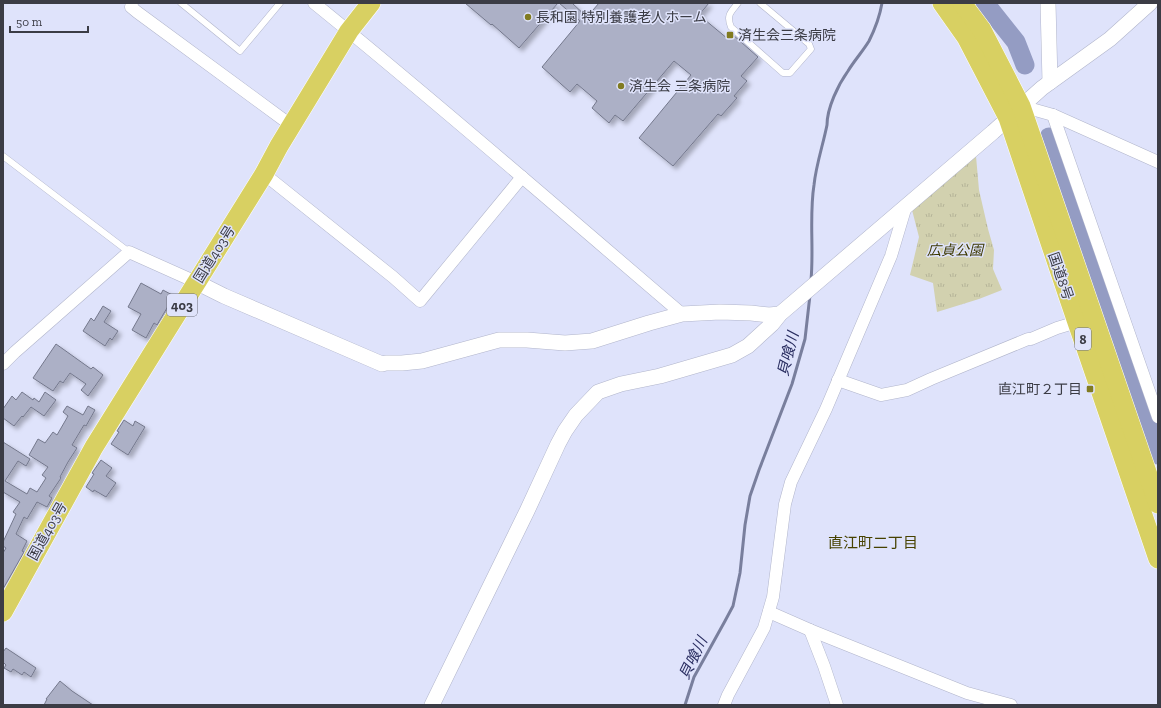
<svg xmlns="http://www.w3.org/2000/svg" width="1161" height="708" viewBox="0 0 1161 708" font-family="'Zilla Slab','Noto Sans JP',serif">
  <defs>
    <pattern id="park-tufts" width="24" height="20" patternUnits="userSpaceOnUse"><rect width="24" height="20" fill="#d2d1af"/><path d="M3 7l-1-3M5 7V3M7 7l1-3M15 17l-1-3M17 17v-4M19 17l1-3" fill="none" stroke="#b5b498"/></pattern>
    <filter id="shadow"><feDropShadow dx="3.5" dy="3.5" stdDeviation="2" flood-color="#0004"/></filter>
  </defs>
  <rect width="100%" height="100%" fill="#dfe3fb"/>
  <polygon fill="url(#park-tufts)" points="976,156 979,190 988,229 994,250 993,269 1002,290 979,299 937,312 933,283 910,275 919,237 912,210"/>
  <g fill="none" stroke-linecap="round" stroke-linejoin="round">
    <g stroke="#797f9d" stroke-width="3">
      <path d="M811,280C814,248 809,216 814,185C816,165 823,145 827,125C827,108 838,85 848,71C854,61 863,51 869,41C875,29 880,15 882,3"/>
      <polyline points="685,705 694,677 725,621 733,606 740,573 745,525 750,496 759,470 792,384 805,339 810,295"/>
    </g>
    <g stroke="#949cc3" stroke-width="19">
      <polyline points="985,3 1016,42 1025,65"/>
      <polyline points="1049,137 1158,455"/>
    </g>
  </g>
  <g fill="#acb0c6" stroke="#74788c" filter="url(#shadow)">
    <polygon points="465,3 558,3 519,48 492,24 491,25"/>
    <polygon points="559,3 572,3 587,17 599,3 709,3 699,15 728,39 732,34 758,57 741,76 747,81 734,96 737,98 721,116 718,114 673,166 639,138 691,75 674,61 623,121 615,115 609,123 592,108 597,101 577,84 570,92 542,67 580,21"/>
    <polygon points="141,283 161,294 163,290 174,296 157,325 154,323 146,338 132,330 141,314 128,307"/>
    <polygon points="103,306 111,311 104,322 118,331 112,340 110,338 105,346 83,331 91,318 94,321"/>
    <polygon points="56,344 91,369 93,367 103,375 88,396 81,390 86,384 70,373 63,383 60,381 53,391 33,378"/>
    <polygon points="22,392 33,400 34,398 39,402 45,392 56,400 44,416 31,407 23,417 22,416 14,426 3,418 3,409 12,396 16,400"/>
    <polygon points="67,406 83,415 88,406 95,410 86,426 84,425 72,445 77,448 68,462 60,477 61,478 49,496 52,498 47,507 37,502 27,519 24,517 16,534 27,541 22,551 24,552 3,589 3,553 6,548 3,546 3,542 16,514 13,512 20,502 3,492 3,442 30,459 26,466 18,461 5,481 27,494 30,488 37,492 46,478 42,475 48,467 29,455 38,439 45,443 53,432 57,435 68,416 63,412"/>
    <polygon points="124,420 133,426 135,421 145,427 128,455 111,444 119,432 117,431"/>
    <polygon points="101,460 112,468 106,476 116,483 106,497 94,490 93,492 86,487 94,474 92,473"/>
    <polygon points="6,648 36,668 31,677 24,672 22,675 13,669 11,672 4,668 6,665 3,662 3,652"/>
    <polygon points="60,681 72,691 93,705 44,705 47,699 46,699"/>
  </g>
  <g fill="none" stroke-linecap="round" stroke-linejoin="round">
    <defs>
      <g id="service">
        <polyline points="181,3 240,51 280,3"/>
        <path d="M738,3C731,12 726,15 731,27L783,73H790L811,49L809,44L760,3"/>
        <polyline points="3,156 129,252"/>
      </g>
      <g id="minor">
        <polyline points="132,3 131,7 137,12 292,126"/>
        <path d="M314,3C439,104 560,210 682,314"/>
        <polyline points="1021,106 1053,115 1158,162"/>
        <polyline points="1053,115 1158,417"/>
        <polyline points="264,174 393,277 420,301 522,177"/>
        <polyline points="3,364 15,352 129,252 196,282"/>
        <polyline points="838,380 881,395 907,390 931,379 1028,339 1031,339 1057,328 1077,322"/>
        <polyline points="769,612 810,630 967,693 1011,705"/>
        <polyline points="810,630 824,666 837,705"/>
        <polyline points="724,705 728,695 764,628 773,597 785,504 791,482 826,409 891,256 906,206"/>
      </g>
      <g id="tertiary">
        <polyline points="1048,3 1050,82"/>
        <polyline points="196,282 224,296 382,364 386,363 402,363 422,361 499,340 527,340 565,343 592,341 649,323 682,314 720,312 751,313 769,315 780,314"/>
        <polyline points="432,705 527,511 558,444 565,431 576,415 598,392 621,384 660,376 732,355 748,346 772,324 780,314 993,132 1042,88 1110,39 1150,3"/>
      </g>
      <g id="trunk">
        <polyline points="942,3 966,37 1008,118 1069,299 1158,559"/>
        <polyline points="962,3 982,30 1021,106 1158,504"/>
        <polyline points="3,612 94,447 264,174 279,146 349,31 371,3"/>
      </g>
    </defs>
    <use href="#service" stroke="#b1b5cb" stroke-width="7"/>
    <use href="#minor" stroke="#b1b5cb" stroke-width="13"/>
    <use href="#tertiary" stroke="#b1b5cb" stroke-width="16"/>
    <use href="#trunk" stroke="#fff" stroke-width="20"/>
    <use href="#service" stroke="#fff" stroke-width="6"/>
    <use href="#minor" stroke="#fff" stroke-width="12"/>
    <use href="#tertiary" stroke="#fff" stroke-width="15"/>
    <use href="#trunk" stroke="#d8d062" stroke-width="19"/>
  </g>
  <g fill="#817b21" stroke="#dfe3fb" stroke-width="1.5">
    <circle cx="528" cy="17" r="4"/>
    <rect x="726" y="31" width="8" height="8" rx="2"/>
    <circle cx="621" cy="86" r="4"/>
    <rect x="1086" y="385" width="8" height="8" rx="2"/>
  </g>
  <g text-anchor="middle" stroke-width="3" stroke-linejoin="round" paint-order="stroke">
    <g fill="#dfe3fb" stroke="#6c6e7c" stroke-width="1">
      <rect x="167" y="294" width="30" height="22" rx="3"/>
      <rect x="1075" y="328" width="16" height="22" rx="3"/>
    </g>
    <g font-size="13" font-weight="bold" fill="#3b3c45">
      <text x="182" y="310">403</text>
      <text x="1083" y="344">8</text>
    </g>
    <g font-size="14" fill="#3b3c45" stroke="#dfe3fb" text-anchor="start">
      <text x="536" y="22">長和園 特別養護老人ホーム</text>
      <text x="738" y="40">済生会三条病院</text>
      <text x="629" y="91">済生会 三条病院</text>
      <text x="1082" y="394" text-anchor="end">直江町２丁目</text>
    </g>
    <g font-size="14" font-style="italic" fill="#3d3900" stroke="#dfe3fb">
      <text x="955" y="255">広貞公園</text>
    </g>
    <g font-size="14" fill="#3b3c45" stroke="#dfe3fb">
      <text transform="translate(214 254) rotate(-58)" y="5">国道403号</text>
      <text transform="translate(1061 276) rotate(71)" y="5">国道8号</text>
      <text transform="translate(47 531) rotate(-61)" y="5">国道403号</text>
    </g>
    <g font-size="15" font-style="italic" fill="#2a2e61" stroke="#dfe3fb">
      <text transform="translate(788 354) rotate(-76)" y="5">貝喰川</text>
      <text transform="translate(693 658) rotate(-64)" y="5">貝喰川</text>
    </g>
    <g font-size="15" fill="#474200" stroke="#dfe3fb">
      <text x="873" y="548">直江町二丁目</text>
    </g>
  </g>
  <rect width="1161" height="708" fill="none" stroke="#3b3c45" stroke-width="8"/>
  <path d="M10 26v6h78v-6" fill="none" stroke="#3b3c45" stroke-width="2"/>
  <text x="16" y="26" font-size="12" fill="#3b3c45" stroke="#dfe3fb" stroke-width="3" paint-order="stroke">50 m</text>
</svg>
